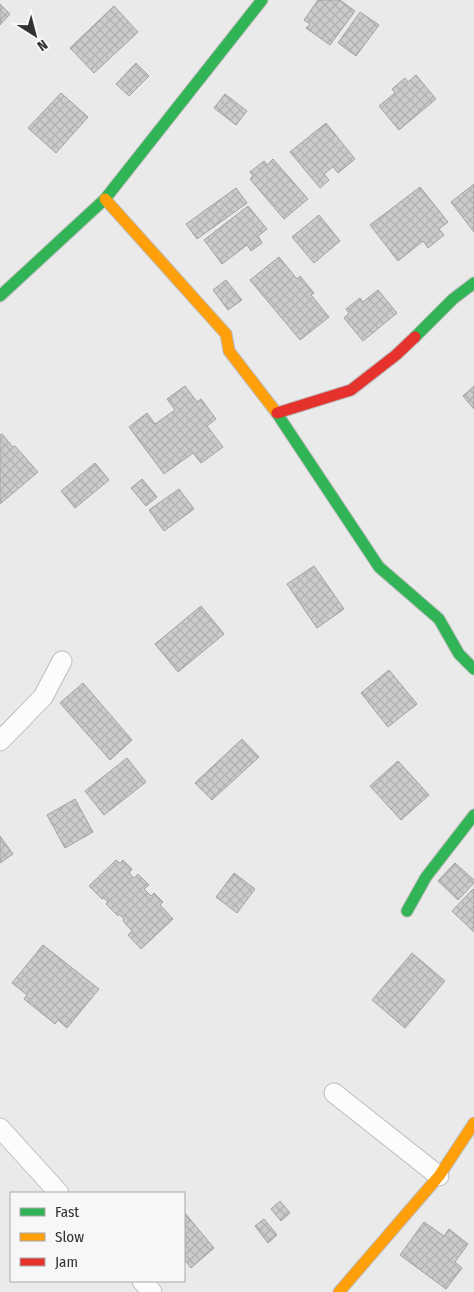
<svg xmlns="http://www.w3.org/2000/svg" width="474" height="1292" viewBox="0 0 474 1292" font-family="'Fira Sans Condensed',sans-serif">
  <defs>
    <pattern id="building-cross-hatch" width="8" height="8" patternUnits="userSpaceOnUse" patternTransform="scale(1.25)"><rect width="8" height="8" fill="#cbcbcc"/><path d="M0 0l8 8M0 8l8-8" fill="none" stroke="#afafb0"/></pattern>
  </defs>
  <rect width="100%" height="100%" fill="#eaeaeb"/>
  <g fill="url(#building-cross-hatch)" stroke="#a3a3a4">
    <polygon points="318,0 340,0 355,11 330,45 306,28 310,24 304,20"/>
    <polygon points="0,4 10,14 0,25"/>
    <polygon points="114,6 138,32 94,73 70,48"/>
    <polygon points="360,12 379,25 356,56 338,43"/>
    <polygon points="136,63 149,76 129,96 116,84"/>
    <polygon points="416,75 436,99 399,130 379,106 395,93 392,89 405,78 408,82"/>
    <polygon points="61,93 88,117 56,153 28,128"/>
    <polygon points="225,94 247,111 236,125 214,108"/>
    <polygon points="326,123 355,159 338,173 333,167 324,174 329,180 320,188 290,152"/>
    <polygon points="273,159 308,199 284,219 250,179 253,176 250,172 264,161 267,165"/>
    <polygon points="474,184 474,232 451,202"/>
    <polygon points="420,187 448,222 439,229 444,235 428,248 423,241 398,261 370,225"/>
    <polygon points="236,188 247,203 197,239 186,224"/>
    <polygon points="248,206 267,229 258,236 262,243 251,251 247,245 222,264 204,240"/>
    <polygon points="319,215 340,241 314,263 292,237"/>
    <polygon points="279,257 297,279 300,276 314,293 311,295 329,317 300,340 250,280"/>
    <polygon points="226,280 242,300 228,310 213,290"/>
    <polygon points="378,290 397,313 363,341 344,318 349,313 346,309 360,298 363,302"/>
    <polygon points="185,386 197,402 201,399 216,419 207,426 223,447 201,463 193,453 164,474 129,427 147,413 155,424 175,410 167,399"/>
    <polygon points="474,386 474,409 463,396"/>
    <polygon points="2,434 13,447 15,446 38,472 0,504 0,435"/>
    <polygon points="95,463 109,480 75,508 61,491"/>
    <polygon points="142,479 157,497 146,506 131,488"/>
    <polygon points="179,489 194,509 164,531 149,510"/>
    <polygon points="314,566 344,609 317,628 287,584"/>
    <polygon points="201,606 224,634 178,672 155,644"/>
    <polygon points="389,670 417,704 388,727 361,693"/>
    <polygon points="83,683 132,740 110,760 60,703"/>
    <polygon points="242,739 259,757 212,800 195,783"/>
    <polygon points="127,758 146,782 104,815 85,791"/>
    <polygon points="398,761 429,795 401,820 370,786"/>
    <polygon points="75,799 93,832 65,848 47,815"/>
    <polygon points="0,836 13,854 0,863"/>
    <polygon points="116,860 120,863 123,860 132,869 129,873 134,878 138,874 149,885 144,889 151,896 154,893 163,902 160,905 173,919 141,949 128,935 132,931 123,921 124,919 119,914 118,916 106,904 108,902 104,898 102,899 89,886"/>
    <polygon points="455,863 474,880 474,883 458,900 438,881"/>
    <polygon points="234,873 255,889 237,913 216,897"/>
    <polygon points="473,889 474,890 474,932 452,911"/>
    <polygon points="43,945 99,989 67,1028 58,1020 55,1024 24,999 27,995 12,983"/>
    <polygon points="412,953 445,981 405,1028 372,1000"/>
    <polygon points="280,1201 290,1213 281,1221 271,1209"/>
    <polygon points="184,1212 214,1248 191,1268 184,1259"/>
    <polygon points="264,1219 277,1235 268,1243 255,1226"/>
    <polygon points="424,1222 444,1236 449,1229 468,1244 455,1262 462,1268 446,1289 400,1255"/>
  </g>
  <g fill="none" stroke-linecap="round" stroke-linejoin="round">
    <defs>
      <g id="street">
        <polyline points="0,741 43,697 62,661"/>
        <polyline points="334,1093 439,1176"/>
        <polyline points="0,1128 59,1193"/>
        <polyline points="142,1281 152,1292"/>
      </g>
      <g id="fast">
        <polyline points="0,296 105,199 262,0"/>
        <polyline points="415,337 453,299 474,283"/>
        <polyline points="276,412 379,567 439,619 459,654 474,669"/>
        <polyline points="407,911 426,877 474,815"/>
      </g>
      <g id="slow">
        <polyline points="105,199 226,334 229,351 276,412"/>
        <polyline points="339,1292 439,1176 474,1123"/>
      </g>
      <polyline id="jam" points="277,413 351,390 396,355 415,337"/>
    </defs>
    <use href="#street" stroke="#bcbcbd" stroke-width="21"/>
    <use href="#fast" stroke="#bcbcbd" stroke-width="13"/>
    <use href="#slow" stroke="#bcbcbd" stroke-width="13"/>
    <use href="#jam" stroke="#bcbcbd" stroke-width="13"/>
    <use href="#street" stroke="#fcfcfc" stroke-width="19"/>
    <use href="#fast" stroke="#30b455" stroke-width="11"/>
    <use href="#slow" stroke="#ff9f0a" stroke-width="11"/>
    <use href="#jam" stroke="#e5322d" stroke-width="11"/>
  </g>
  <rect x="10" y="1192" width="175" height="90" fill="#f7f7f9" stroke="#a8a8a9"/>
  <rect x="20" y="1208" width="25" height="8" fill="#30b455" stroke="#a8a8a9"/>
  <text x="55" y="1217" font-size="15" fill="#313132">Fast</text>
  <rect x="20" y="1233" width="25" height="8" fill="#ff9f0a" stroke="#a8a8a9"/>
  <text x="55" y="1242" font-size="15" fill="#313132">Slow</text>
  <rect x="20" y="1258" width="25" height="8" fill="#e5322d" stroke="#a8a8a9"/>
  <text x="55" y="1267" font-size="15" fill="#313132">Jam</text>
  <g transform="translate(35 35) rotate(144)" stroke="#f7f7f9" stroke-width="4" paint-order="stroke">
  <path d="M0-4L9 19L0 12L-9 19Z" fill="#313132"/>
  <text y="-8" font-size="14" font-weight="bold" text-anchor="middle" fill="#313132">N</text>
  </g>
</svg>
